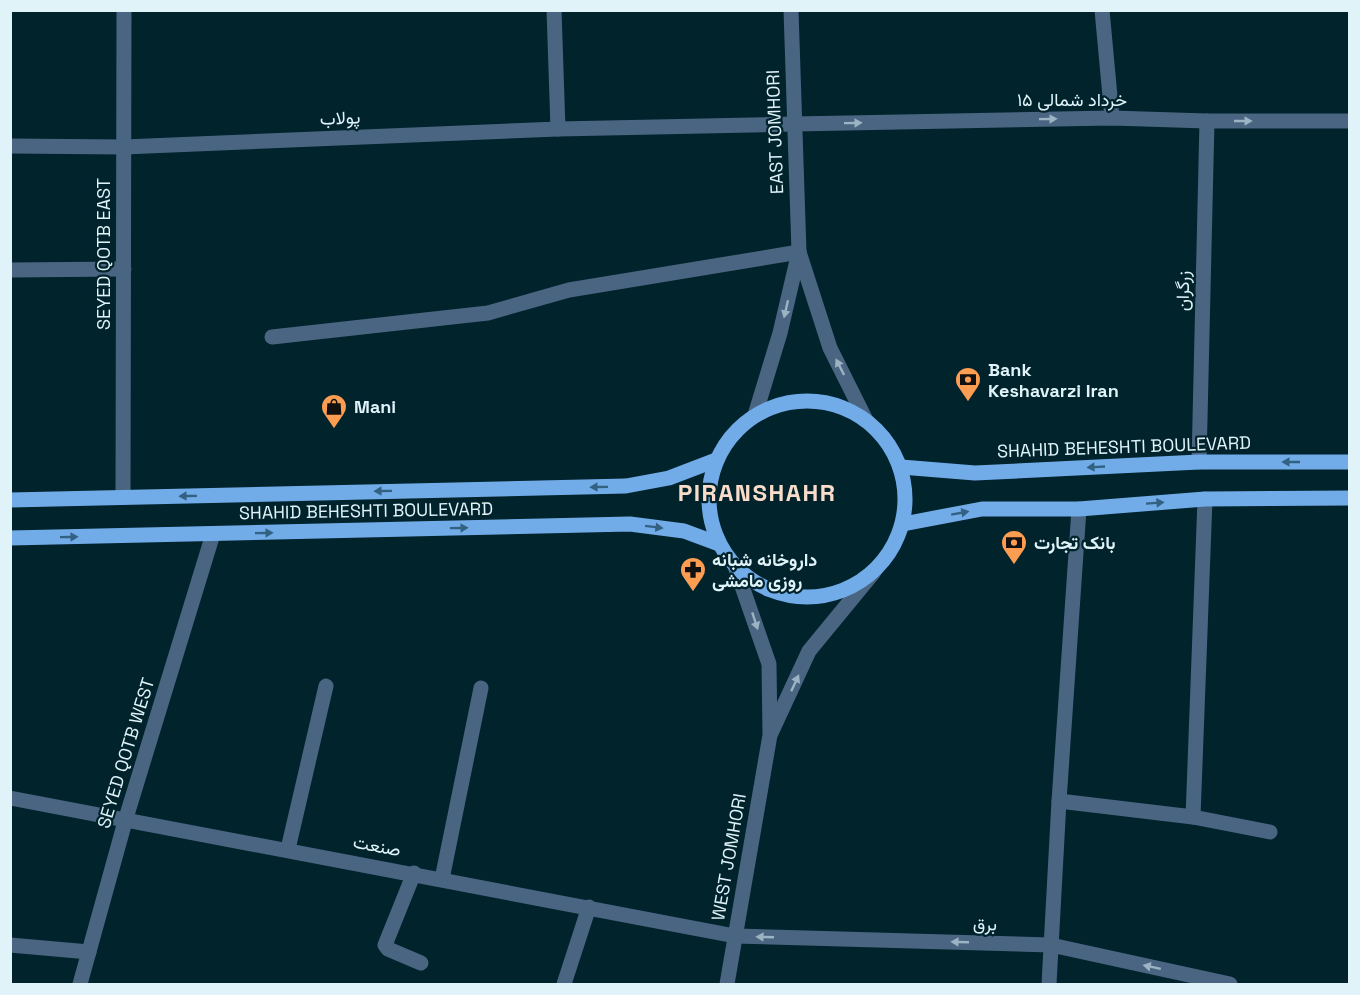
<svg xmlns="http://www.w3.org/2000/svg" width="1360" height="995" viewBox="0 0 1360 995" font-family="'Space Grotesk',Vazirmatn,sans-serif">
  <rect width="100%" height="100%" fill="#00232c"/>
  <g fill="none" stroke-linecap="round" stroke-linejoin="round">
    <g stroke="#496582" stroke-width="15">
      <polyline points="554,10 558,129"/>
      <polyline points="1102,10 1112,118"/>
      <polyline points="10,146 124,147 558,129 794,124 1112,118 1207,121 1350,121"/>
      <polyline points="799,252 830,348 866,420"/>
      <polyline points="10,270 124,269"/>
      <polyline points="272,337 488,313 569,290 799,252"/>
      <polyline points="755,415 780,333 799,252 791,10"/>
      <polyline points="1199,462 1207,121"/>
      <polyline points="123,497 124,10"/>
      <polyline points="1079,509 1059,801 1193,817 1205,499"/>
      <polyline points="771,733 809,651 874,572"/>
      <polyline points="10,798 735,936 1051,945 1230,984"/>
      <polyline points="1193,817 1270,832"/>
      <polyline points="288,849 326,686"/>
      <polyline points="414,873 385,945 388,949 421,963"/>
      <polyline points="442,879 481,688"/>
      <polyline points="10,945 89,952"/>
      <polyline points="80,984 126,818 213,534"/>
      <polyline points="564,984 589,907"/>
      <polyline points="727,984 770,735 769,664 735,566"/>
      <polyline points="1049,984 1059,801"/>
    </g>
    <g stroke="#71ace9" stroke-width="15">
      <circle cx="807" cy="499" r="98"/>
      <polyline points="901,467 975,473 1199,462 1350,462"/>
      <polyline points="10,500 626,486 669,478 716,460"/>
      <polyline points="903,524 982,509 1079,509 1205,499 1350,498"/>
      <polyline points="10,538 630,524 684,531 719,544"/>
    </g>
  </g>
  <defs><path id="oneway-solid" d="M-6-.8H1V-3.2L6.5 0L1 3.2V.8H-6Z" transform="scale(1.5)"/></defs>
  <g fill="#9cb3c3">
    <use href="#oneway-solid" transform="translate(1048 119) rotate(-1)"/>
    <use href="#oneway-solid" transform="translate(1243 121)"/>
    <use href="#oneway-solid" transform="translate(853 123) rotate(-1)"/>
    <use href="#oneway-solid" transform="translate(786 309) rotate(103)"/>
    <use href="#oneway-solid" transform="translate(840 367) rotate(-117)"/>
    <use href="#oneway-solid" transform="translate(755 621) rotate(72)"/>
    <use href="#oneway-solid" transform="translate(795 683) rotate(-65)"/>
    <use href="#oneway-solid" transform="translate(765 937) rotate(-178)"/>
    <use href="#oneway-solid" transform="translate(960 942) rotate(-178)"/>
    <use href="#oneway-solid" transform="translate(1152 967) rotate(-168)"/>
  </g>
  <g fill="#336181">
    <use href="#oneway-solid" transform="translate(1291 462) rotate(-180)"/>
    <use href="#oneway-solid" transform="translate(1096 467) rotate(177)"/>
    <use href="#oneway-solid" transform="translate(599 487) rotate(179)"/>
    <use href="#oneway-solid" transform="translate(383 491) rotate(179)"/>
    <use href="#oneway-solid" transform="translate(188 496) rotate(179)"/>
    <use href="#oneway-solid" transform="translate(1155 503) rotate(-4)"/>
    <use href="#oneway-solid" transform="translate(960 513) rotate(-10)"/>
    <use href="#oneway-solid" transform="translate(654 527) rotate(7)"/>
    <use href="#oneway-solid" transform="translate(459 528) rotate(-1)"/>
    <use href="#oneway-solid" transform="translate(264 533) rotate(-1)"/>
    <use href="#oneway-solid" transform="translate(69 537) rotate(-1)"/>
  </g>
  <defs>
    <symbol id="bank-pin" viewBox="-11 -11 22 30"><path d="M0 17L-7.5 6A9.5 9.5 0 1 1 7.5 6Z" fill="#fc9d52" stroke="#00232c"/><path d="M-6-4H6V4H-6ZM0-2.3a2.3 2.3 0 1 0 0 4.6a2.3 2.3 0 1 0 0-4.6Z" fill="#111"/></symbol>
    <symbol id="shop-pin" viewBox="-11 -11 22 30"><path d="M0 17L-7.5 6A9.5 9.5 0 1 1 7.5 6Z" fill="#fc9d52" stroke="#00232c"/><path d="M-5-2.5h2.3a2.7 3.5 0 0 1 5.4 0H5L5.5 6h-11ZM-1.5-2.5h3a1.5 2.3 0 0 0-3 0Z" fill="#111"/></symbol>
    <symbol id="pharmacy-pin" viewBox="-11 -11 22 30"><path d="M0 17L-7.5 6A9.5 9.5 0 1 1 7.5 6Z" fill="#fc9d52" stroke="#00232c"/><path d="M-2-6h4v4h4v4h-4v4h-4v-4h-4v-4h4Z" fill="#111"/></symbol>
  </defs>
  <g fill-rule="evenodd">
    <use href="#bank-pin" x="953" y="365" width="30" height="40"/>
    <use href="#shop-pin" x="319" y="392" width="30" height="40"/>
    <use href="#bank-pin" x="999" y="528" width="30" height="40"/>
    <use href="#pharmacy-pin" x="678" y="555" width="30" height="40"/>
  </g>
  <g text-anchor="middle" stroke-width="4.5" stroke-linejoin="round" paint-order="stroke">
    <g font-size="18" fill="#dff3f9" stroke="#00232c">
      <text x="1072" y="106">۱۵ خرداد شمالی</text>
      <text transform="translate(340 118) rotate(-2)" y="6">پولاب</text>
      <text transform="translate(775 132) rotate(-92)" y="6">EAST JOMHORI</text>
      <text transform="translate(104 254) rotate(-90)" y="6">SEYED QOTB EAST</text>
      <text transform="translate(1183 291) rotate(-89)" y="6">زرگران</text>
      <text transform="translate(1124 447) rotate(-2)" y="6">SHAHID BEHESHTI BOULEVARD</text>
      <text transform="translate(366 511) rotate(-1)" y="6">SHAHID BEHESHTI BOULEVARD</text>
      <text transform="translate(126 753) rotate(-73)" y="6">SEYED QOTB WEST</text>
      <text transform="translate(377 846) rotate(11)" y="6">صنعت</text>
      <text transform="translate(729 857) rotate(-80)" y="6">WEST JOMHORI</text>
      <text transform="translate(985 924) rotate(2)" y="6">برق</text>
    </g>
    <g font-size="18" font-weight="bold" fill="#dff3f9" stroke="#00232c" text-anchor="start">
      <text x="988" y="376">Bank<tspan x="988" dy="21">Keshavarzi Iran</tspan></text>
      <text x="354" y="413">Mani</text>
      <text x="1034" y="549">بانک تجارت</text>
      <text x="712" y="566">داروخانه شبانه<tspan x="712" dy="21">روزی مامشی</tspan></text>
    </g>
    <g font-size="24" font-weight="bold" letter-spacing="1.5" fill="#f9ddca" stroke="#00232c">
      <text x="757" y="501">PIRANSHAHR</text>
    </g>
  </g>
  <rect width="1360" height="995" fill="none" stroke="#dff3f9" stroke-width="24"/>
</svg>
